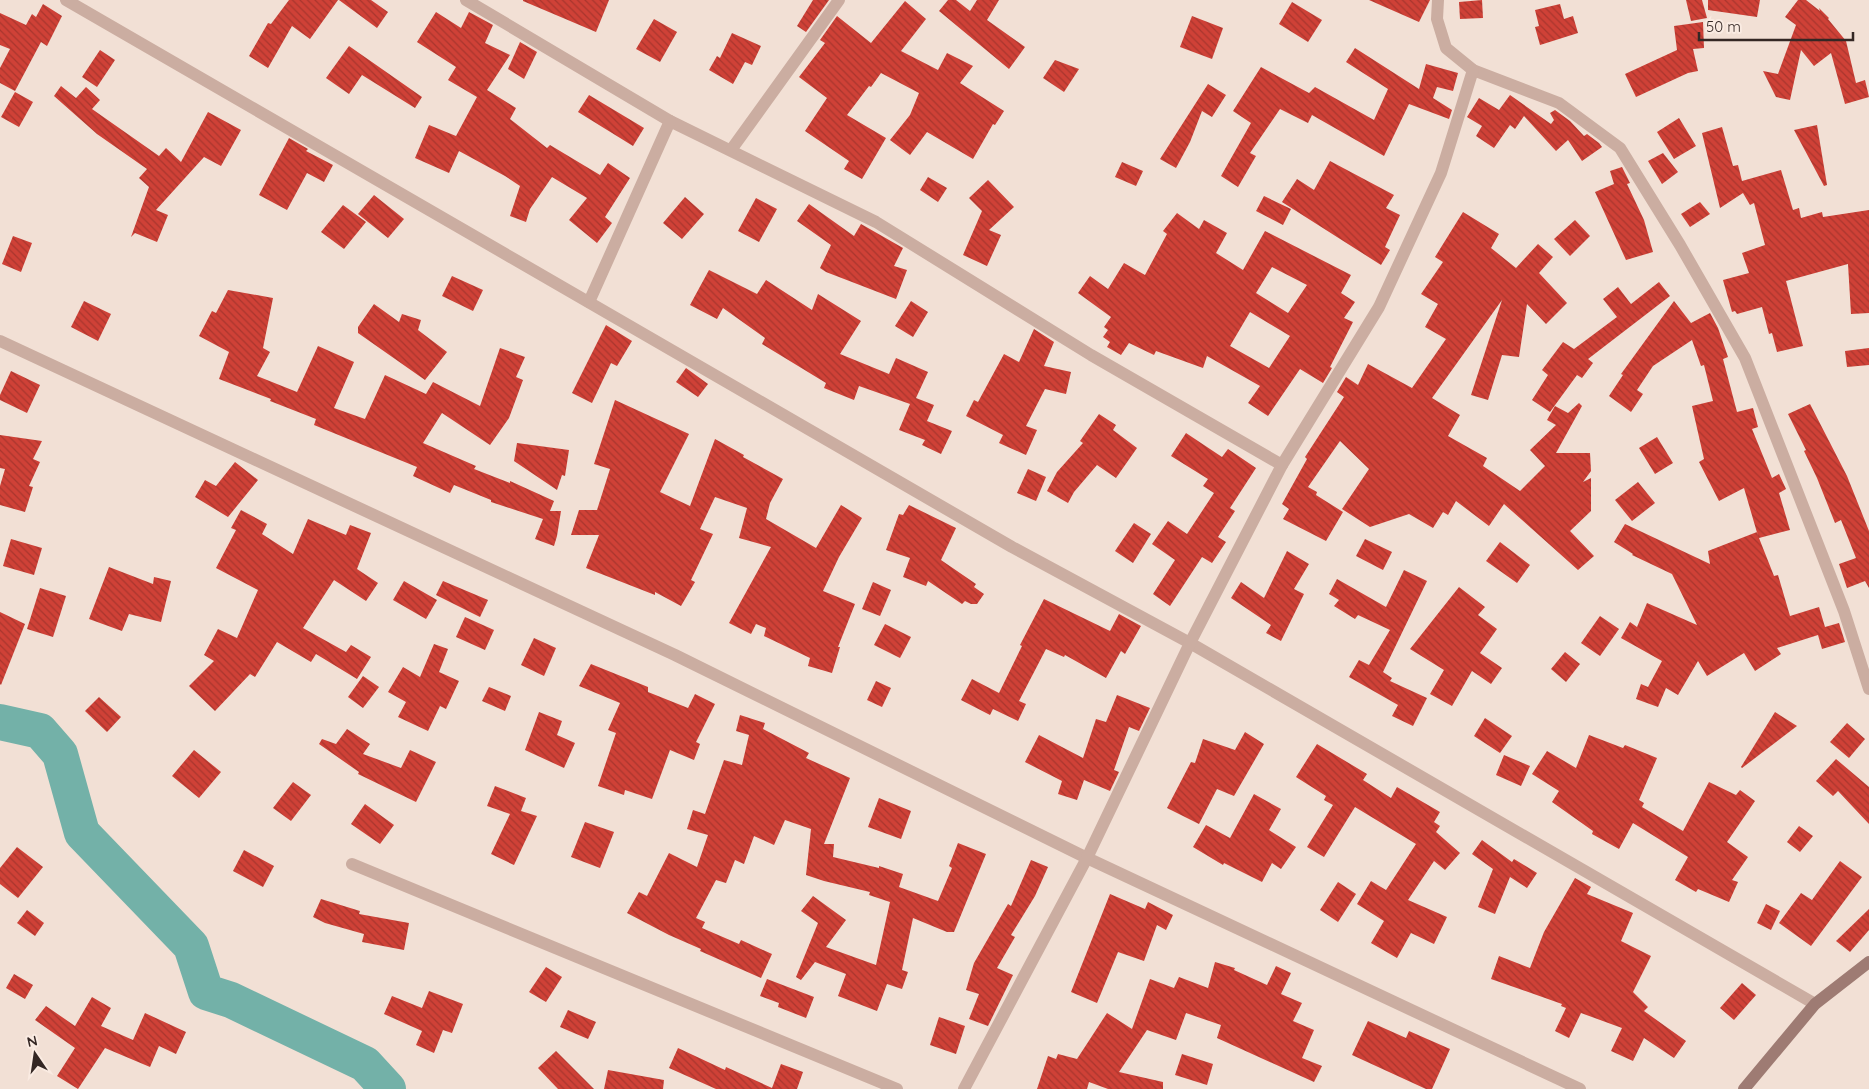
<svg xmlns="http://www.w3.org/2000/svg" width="1869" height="1089" viewBox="0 0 1869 1089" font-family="Quicksand,sans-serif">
  <defs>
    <pattern id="building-back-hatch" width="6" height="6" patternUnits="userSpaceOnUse" patternTransform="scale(1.25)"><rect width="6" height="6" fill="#cf4137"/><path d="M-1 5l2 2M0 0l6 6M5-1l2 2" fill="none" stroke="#a9362e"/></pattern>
  </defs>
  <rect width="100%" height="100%" fill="#f2e0d5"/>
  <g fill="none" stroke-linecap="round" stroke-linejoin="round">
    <polyline stroke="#73b1a8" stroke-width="36" points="0,722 40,731 60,754 82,833 191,946 206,992 231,1000 365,1064 388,1089"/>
  </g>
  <g fill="url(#building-back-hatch)" fill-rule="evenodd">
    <polygon points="289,0 338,0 310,39 292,26 268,68 249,56 268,23 271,24"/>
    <polygon points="339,0 371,0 388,12 377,28"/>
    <polygon points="523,0 609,0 596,32 523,1"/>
    <polygon points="813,0 829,0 806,32 797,26"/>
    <polygon points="948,0 956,0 970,11 977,0 999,0 987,20 1025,47 1009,69 939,11"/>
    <polygon points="1369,0 1430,0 1419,22"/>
    <polygon points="1482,0 1483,18 1460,19 1459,2"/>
    <polygon points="1686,0 1702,0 1707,18 1691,21"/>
    <polygon points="1708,0 1760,0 1757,17 1708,10"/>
    <polygon points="1798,0 1806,0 1820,11 1819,8 1829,18 1828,19 1846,41 1856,83 1865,80 1869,97 1845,104 1831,53 1814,66 1801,50 1790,100 1776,97 1763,71 1778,74 1796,25 1785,17"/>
    <polygon points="905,1 926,19 901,51 938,70 947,53 973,66 960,83 1004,111 995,125 993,124 973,159 927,132 910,155 890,140 910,115 919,93 881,73 871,87 869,86 847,115 886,138 862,179 844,169 849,161 805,131 827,98 799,77 825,43 820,40 837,16 871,43"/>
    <polygon points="1292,2 1322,20 1308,42 1279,24"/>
    <polygon points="43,4 62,16 47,46 41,42 15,91 0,83 0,68 10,49 0,45 0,13 26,25 32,14 36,17"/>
    <polygon points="1560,4 1564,19 1573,16 1578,33 1540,45 1535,27 1539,26 1535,10"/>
    <polygon points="436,12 461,28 469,12 493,25 485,43 510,55 487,90 516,108 510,119 547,148 550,145 600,175 608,163 630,178 605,217 612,223 597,243 569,220 587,198 552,177 530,209 526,222 510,216 520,186 505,176 459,151 449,173 415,158 429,125 456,136 477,97 448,80 456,67 417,42"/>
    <polygon points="1192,16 1223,28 1212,59 1180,47"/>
    <polygon points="654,19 677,32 660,62 636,49"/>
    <polygon points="1703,22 1704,48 1693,49 1698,71 1688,73 1636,97 1625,74 1677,50 1674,26"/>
    <polygon points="732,33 761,46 752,65 745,62 733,84 709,70 717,56 720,58"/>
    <polygon points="520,42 537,52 524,79 508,69"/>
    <polygon points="349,46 422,97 415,108 362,75 349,94 326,78"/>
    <polygon points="1355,48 1419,89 1426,64 1458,73 1453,91 1437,87 1433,98 1452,110 1449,119 1409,104 1384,156 1312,115 1308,123 1280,109 1250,153 1256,156 1238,187 1221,176 1251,123 1233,111 1261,67 1309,93 1315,87 1374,120 1388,89 1346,62"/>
    <polygon points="100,50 115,60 97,87 82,77"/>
    <polygon points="1055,60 1079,69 1064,92 1043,78"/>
    <polygon points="1208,84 1226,95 1212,117 1202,111 1190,142 1176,168 1160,159"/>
    <polygon points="61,86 76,98 86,87 100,100 92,109 159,156 166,148 181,162 208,112 241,130 221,166 204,157 156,210 168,215 157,242 135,233 131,237 149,187 139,178 147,169 97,134 54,96"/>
    <polygon points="15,92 33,102 19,127 1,117"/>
    <polygon points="589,95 644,128 633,146 578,112"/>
    <polygon points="1510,95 1551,124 1554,120 1550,113 1555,110 1570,121 1584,136 1587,134 1599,143 1602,147 1582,161 1568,140 1556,151 1524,116 1515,129 1510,125 1494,148 1476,136 1482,126 1467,117 1479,98 1499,110"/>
    <polygon points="1679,118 1696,146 1674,159 1657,132"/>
    <polygon points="1817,125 1827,185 1824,186 1794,130"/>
    <polygon points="1722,127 1733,166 1738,165 1742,181 1781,170 1793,210 1799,208 1801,218 1822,212 1823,217 1869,210 1869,313 1851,314 1848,264 1786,281 1803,346 1777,352 1772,333 1769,334 1762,307 1737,314 1735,311 1732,312 1723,280 1749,273 1742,253 1765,245 1754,203 1750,205 1743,193 1720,208 1702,133"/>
    <polygon points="289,138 308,149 306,151 333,165 324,182 307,173 287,210 259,195"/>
    <polygon points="1663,153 1678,172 1662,184 1648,161"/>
    <polygon points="1330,161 1394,195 1386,208 1400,215 1385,247 1390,250 1381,265 1282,202 1297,179 1314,190"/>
    <polygon points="1122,162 1143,171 1136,186 1115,177"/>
    <polygon points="1622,167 1630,183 1627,184 1644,220 1653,252 1626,260 1595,192 1614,184 1610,171"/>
    <polygon points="928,177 947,188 938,202 920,190"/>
    <polygon points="988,180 1014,207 989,230 1001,235 987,266 963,255 982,211 969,198"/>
    <polygon points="374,195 404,219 388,238 358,214"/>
    <polygon points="1264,196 1291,209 1283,225 1256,211"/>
    <polygon points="685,197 704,214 682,239 663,223"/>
    <polygon points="756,198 777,209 759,242 738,231"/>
    <polygon points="1700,202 1710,214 1690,227 1681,214"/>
    <polygon points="809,204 854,236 861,224 903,248 894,266 907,270 896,299 826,272 820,268 831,245 797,221"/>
    <polygon points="343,205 366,222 344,249 321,232"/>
    <polygon points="1463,212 1499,234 1491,248 1516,268 1538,244 1553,257 1539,273 1567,303 1546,324 1527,304 1519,357 1502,355 1488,400 1471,395 1502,300 1432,398 1460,415 1448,436 1487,458 1483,466 1520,491 1545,466 1530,450 1556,425 1547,420 1555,406 1568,413 1579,403 1582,406 1556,453 1590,453 1591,471 1583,482 1591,478 1591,511 1570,531 1594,556 1578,570 1504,504 1489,526 1456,501 1448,515 1443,512 1433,528 1409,514 1370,527 1342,509 1369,469 1340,441 1308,487 1317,492 1316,495 1343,512 1326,541 1283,519 1289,509 1282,504 1307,459 1305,457 1344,397 1337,392 1346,377 1358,385 1368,364 1412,388 1446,339 1425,327 1438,304 1421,294 1443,262 1435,257"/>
    <path d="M1177,213L1199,229L1204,220L1227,233L1216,253L1243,270L1265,231L1351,275L1341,293L1355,302L1344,318L1353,322L1330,367L1332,368L1323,383L1300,369L1268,416L1248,403L1260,386L1207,356L1203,368L1156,351L1154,355L1129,343L1121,355L1107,347L1110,342L1103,337L1108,330L1104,327L1111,317L1078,293L1090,276L1108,289L1124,263L1145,275L1167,234L1163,231ZM1272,267L1307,285L1288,313L1256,293ZM1250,312L1290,336L1269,368L1230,346Z"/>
    <polygon points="1575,220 1590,236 1570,256 1554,239"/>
    <polygon points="13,236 32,243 21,272 2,264"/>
    <polygon points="709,270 757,294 766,280 812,310 818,294 861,321 840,354 889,374 896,358 928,372 916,398 934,405 927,421 952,431 941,454 922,445 925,440 899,430 910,404 859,386 854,400 824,388 826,383 762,344 765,338 723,308 717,319 690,305"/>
    <polygon points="452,276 483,290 473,311 442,296"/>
    <polygon points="1659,282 1670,296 1588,359 1593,363 1582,378 1577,375 1550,412 1532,400 1548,375 1542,370 1563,342 1574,349 1617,317 1603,299 1618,287 1631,304"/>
    <polygon points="228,290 273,298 263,348 270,352 257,376 297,392 318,346 354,362 334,408 365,419 385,375 426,394 433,382 480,406 500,348 525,357 516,377 523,380 509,418 490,445 442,413 423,443 476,466 474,469 510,483 510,481 554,501 550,511 561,511 557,536 554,546 535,539 543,519 491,502 491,500 454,485 450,493 413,476 417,467 314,425 316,419 270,401 271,399 219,379 229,352 199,336 212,311 216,313"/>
    <polygon points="84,301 111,314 98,341 71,327"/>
    <polygon points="911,301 928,312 913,337 895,326"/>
    <polygon points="1674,301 1691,323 1710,313 1718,328 1728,357 1723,359 1737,412 1753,408 1758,427 1752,429 1772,478 1779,474 1786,489 1779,493 1790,530 1759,538 1774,576 1778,575 1790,616 1819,607 1825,627 1839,623 1845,642 1822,649 1818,635 1777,648 1781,654 1755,671 1744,653 1707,676 1698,661 1678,695 1666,688 1658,707 1636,699 1641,684 1648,687 1662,661 1621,638 1630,622 1637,627 1647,603 1697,625 1672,574 1632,555 1633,554 1614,542 1625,524 1710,564 1708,551 1757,532 1758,536 1744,488 1719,501 1699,462 1704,459 1692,406 1713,401 1704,365 1701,366 1692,340 1653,366 1637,390 1643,394 1631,412 1609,396 1623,375 1621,374"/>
    <polygon points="374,304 399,322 402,314 421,320 418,330 447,352 425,380 358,333 358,327"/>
    <polygon points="606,325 632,341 617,366 611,363 592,403 572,393"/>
    <polygon points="1034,329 1054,342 1044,366 1071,372 1066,394 1045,389 1026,426 1037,430 1026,455 999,443 1003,435 966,416 974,400 978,402 1004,354 1019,362"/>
    <polygon points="1869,348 1869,365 1847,367 1845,351"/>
    <polygon points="686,368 708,384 698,397 676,382"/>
    <polygon points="11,371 40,385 27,413 0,400 0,395"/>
    <polygon points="615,400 689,434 660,492 690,506 715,439 744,455 743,457 783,479 770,503 766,519 816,548 841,505 862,518 839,557 823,591 855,604 838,647 840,647 832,673 808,666 810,658 764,636 766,628 756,624 751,634 729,623 771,547 739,538 747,508 715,497 700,529 713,534 691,580 695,582 681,606 655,592 655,595 586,568 599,535 571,535 579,510 597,510 610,469 594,464"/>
    <polygon points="1810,404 1847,476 1869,531 1869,588 1865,581 1847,588 1839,564 1856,558 1841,520 1835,523 1817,478 1804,451 1806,450 1788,414"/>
    <polygon points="1099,414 1116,425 1113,430 1137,448 1116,478 1097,465 1074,492 1068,503 1047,491 1057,472 1083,443 1080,441"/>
    <polygon points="1186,433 1222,457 1228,449 1256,468 1230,508 1235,511 1218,537 1226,542 1212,563 1202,557 1170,606 1153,594 1175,560 1152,544 1168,521 1187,534 1214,493 1203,486 1208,479 1171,456"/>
    <polygon points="0,435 42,441 33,459 40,462 29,486 33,487 25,512 0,505 0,486 5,469 0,468"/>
    <polygon points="1657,437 1673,463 1655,474 1639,448"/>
    <polygon points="517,443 569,450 565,476 562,475 557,490 514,461"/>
    <polygon points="235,462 258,480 228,517 195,497 205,480 216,486"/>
    <polygon points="1028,469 1046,477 1036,501 1017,493"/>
    <polygon points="1638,482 1655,503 1632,521 1615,500"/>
    <polygon points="909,505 956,528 941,560 976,584 974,587 984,594 977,604 971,604 965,601 962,604 928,581 926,586 903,577 910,558 886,550 899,514 903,515"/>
    <polygon points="241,510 267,524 262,534 293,554 308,519 346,535 350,525 371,533 357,569 378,583 366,601 334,580 303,628 346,652 351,645 371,657 357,679 316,654 311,662 277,642 255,677 250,674 215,711 189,686 214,661 204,655 218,629 237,638 258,590 216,568 236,530 231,528"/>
    <polygon points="1134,523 1151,534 1133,563 1115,551"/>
    <polygon points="11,539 42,548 34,575 3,566"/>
    <polygon points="1365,539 1392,552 1383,570 1356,556"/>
    <polygon points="1500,542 1530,565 1517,583 1486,561"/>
    <polygon points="1287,551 1309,564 1294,589 1304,594 1281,641 1266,633 1271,625 1231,598 1241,582 1264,598"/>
    <polygon points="109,567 153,584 154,577 171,581 161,622 129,614 122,631 89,619"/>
    <polygon points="1404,570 1427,581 1383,672 1392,678 1390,681 1427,698 1413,726 1392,716 1398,705 1349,677 1359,660 1369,665 1390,630 1358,615 1355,619 1334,606 1339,600 1329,594 1337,579 1386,607"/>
    <polygon points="404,581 437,600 426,619 393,600"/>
    <polygon points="443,581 488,600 480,617 436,595"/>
    <polygon points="873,582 891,590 880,616 862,609"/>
    <polygon points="1459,587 1485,607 1478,615 1497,629 1480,653 1502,668 1491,684 1472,671 1452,706 1430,694 1444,670 1410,649"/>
    <polygon points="40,588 66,596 53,637 27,629"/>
    <polygon points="1044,599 1110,631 1119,614 1141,626 1125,654 1121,651 1106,678 1065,655 1064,657 1046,649 1019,701 1026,704 1018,721 993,709 990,715 961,700 972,679 999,693 1022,646 1020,645"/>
    <polygon points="0,612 25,624 1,685 0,684"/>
    <polygon points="1600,616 1619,629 1600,656 1581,643"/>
    <polygon points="465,617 494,630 485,650 456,637"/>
    <polygon points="885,624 911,637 900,658 874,645"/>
    <polygon points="534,638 556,648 544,676 521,665"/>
    <polygon points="434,644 448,649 439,672 459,681 446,709 440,706 428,731 398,717 406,702 388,692 403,667 420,677"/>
    <polygon points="1565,652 1580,664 1566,682 1551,669"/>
    <polygon points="591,664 648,687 648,692 688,708 695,694 715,704 696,742 700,744 694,760 670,750 652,799 625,790 624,795 598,786 616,733 608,730 620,703 579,686"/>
    <polygon points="363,676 379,687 363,708 348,697"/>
    <polygon points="876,681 891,688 882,707 867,700"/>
    <polygon points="489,687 511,696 505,711 482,701"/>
    <polygon points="1117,695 1150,708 1139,731 1129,727 1114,770 1119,772 1110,791 1084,780 1077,800 1058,794 1062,781 1025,762 1039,735 1083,758 1096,719 1106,722"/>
    <polygon points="99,697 121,717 107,732 85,711"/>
    <polygon points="539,712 562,721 557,735 575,743 564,768 525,750"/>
    <polygon points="1775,712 1797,726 1742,768 1741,767"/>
    <polygon points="740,715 765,723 763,729 809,753 806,758 850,778 824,844 834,844 833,857 879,868 879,866 903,874 899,887 938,901 952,868 949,866 958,843 986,854 954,932 947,932 913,918 902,970 908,972 902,989 887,984 877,1011 838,996 846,974 815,962 801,980 796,977 818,923 801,911 813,896 846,920 826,947 876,965 890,902 869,895 870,892 824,881 806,875 811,829 785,820 774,845 754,836 744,864 735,860 726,883 716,880 696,918 705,922 702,928 739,944 741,940 772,954 761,978 700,951 701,949 669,935 627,913 639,892 647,896 669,853 697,867 708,835 687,829 693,810 705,814 724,760 742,765 749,735 736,731"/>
    <polygon points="1485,718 1512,736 1500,753 1474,736"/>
    <polygon points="1847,723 1865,739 1849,758 1830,742"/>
    <polygon points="347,729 370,744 363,754 401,768 410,750 436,762 416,802 358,774 359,772 319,744 322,739 336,744"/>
    <polygon points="1245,732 1264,744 1234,796 1217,789 1199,824 1167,808 1191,762 1195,763 1203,739 1235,750"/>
    <polygon points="1589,735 1623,748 1625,745 1657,758 1639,800 1644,803 1642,807 1683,831 1709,782 1736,795 1740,790 1755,801 1727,842 1748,857 1732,880 1738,882 1729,902 1698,889 1696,892 1675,880 1688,857 1633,823 1619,849 1592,834 1593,831 1552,802 1559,791 1532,774 1547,751 1576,768"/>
    <polygon points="1317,744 1367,774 1363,780 1391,798 1397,787 1440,812 1434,822 1440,826 1436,832 1460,853 1445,870 1434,861 1408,900 1447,917 1434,944 1411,933 1397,958 1371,943 1384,921 1357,904 1371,881 1386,890 1416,844 1355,807 1324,857 1307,847 1333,805 1324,800 1326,796 1296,777"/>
    <polygon points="194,750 221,772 199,798 172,776"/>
    <polygon points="1504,755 1530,766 1521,786 1496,775"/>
    <polygon points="1836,759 1869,787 1869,824 1838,791 1833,796 1816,781"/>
    <polygon points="293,782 311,795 291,821 273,808"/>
    <polygon points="495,786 526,798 521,811 537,816 514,865 491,854 510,814 487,806"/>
    <polygon points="1254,794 1281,809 1269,830 1296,847 1281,869 1272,863 1262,882 1224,863 1223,865 1193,847 1206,825 1230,838"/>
    <polygon points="879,798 911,811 901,839 868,827"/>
    <polygon points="365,804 394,825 380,844 351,824"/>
    <polygon points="585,822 614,832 600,868 571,857"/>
    <polygon points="1799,826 1813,836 1800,852 1787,842"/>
    <polygon points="1482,840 1512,862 1514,859 1537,873 1527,888 1510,877 1495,914 1478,907 1493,869 1472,854"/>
    <polygon points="17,847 43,867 18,898 0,884 0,868"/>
    <polygon points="244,850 274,866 263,887 233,871"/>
    <polygon points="1031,860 1048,867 1035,896 1011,935 1015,937 997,968 1013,975 988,1026 969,1019 979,994 966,990 974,963 1008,904 1011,906"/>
    <polygon points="1840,861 1862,877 1811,946 1779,923 1801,893 1812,900"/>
    <polygon points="1575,878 1591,887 1587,894 1633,913 1621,941 1651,956 1633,992 1648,1007 1644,1011 1686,1041 1674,1058 1644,1038 1633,1061 1611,1051 1622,1028 1581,1013 1569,1038 1555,1031 1566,1008 1561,1006 1562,1004 1491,979 1499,956 1530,968 1544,932"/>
    <polygon points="1338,882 1356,894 1338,922 1320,910"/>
    <polygon points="1110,894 1145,909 1148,902 1173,915 1166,930 1157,925 1144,961 1118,952 1097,1003 1071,992"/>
    <polygon points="321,899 360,911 359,914 409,923 404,950 362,942 364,934 325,923 313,917"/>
    <polygon points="1766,904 1780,911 1771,930 1757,923"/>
    <polygon points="1869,909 1869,930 1850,952 1836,941"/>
    <polygon points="27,910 44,923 35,936 17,923"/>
    <polygon points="1215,962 1235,968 1234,970 1267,985 1276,966 1291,973 1281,994 1302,1003 1293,1021 1314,1030 1302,1058 1322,1066 1314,1082 1217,1038 1221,1025 1186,1013 1176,1040 1147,1030 1119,1072 1163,1082 1163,1089 1108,1089 1089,1082 1087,1089 1037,1089 1048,1056 1056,1059 1058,1054 1077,1059 1107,1013 1132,1029 1150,979 1174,988 1179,977 1208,988"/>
    <polygon points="546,967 562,977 546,1002 529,992"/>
    <polygon points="14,974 33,985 25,999 6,988"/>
    <polygon points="767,979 814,997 806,1018 778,1007 779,1003 760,996"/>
    <polygon points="1742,983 1756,995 1734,1020 1720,1008"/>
    <polygon points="429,991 463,1004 452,1033 443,1030 434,1053 416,1045 422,1031 384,1014 392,996 422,1008"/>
    <polygon points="92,997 111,1008 101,1026 133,1040 145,1013 186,1032 176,1054 159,1046 150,1067 105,1048 78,1089 57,1076 75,1048 35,1020 46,1006 75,1026"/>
    <polygon points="568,1010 596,1022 588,1039 560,1027"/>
    <polygon points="939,1017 965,1026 956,1054 930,1045"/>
    <polygon points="1368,1021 1406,1038 1409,1031 1450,1049 1432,1089 1426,1089 1352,1055"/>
    <polygon points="678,1048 725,1070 726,1067 772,1088 781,1064 803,1072 797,1089 716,1089 669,1068"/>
    <polygon points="556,1051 594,1089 558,1089 538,1068"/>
    <polygon points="1182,1054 1213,1064 1207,1085 1175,1075"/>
    <polygon points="608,1070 664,1080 663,1089 604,1089"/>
  </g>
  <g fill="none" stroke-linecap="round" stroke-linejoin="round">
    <g stroke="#cbada1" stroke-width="12">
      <polyline points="66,0 1012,547 1190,643 1815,1004"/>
      <polyline points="466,0 670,121 876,222 1091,355 1282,465"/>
      <polyline points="1438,0 1437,19 1446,48 1473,70 1559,103 1620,148 1680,245 1745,358 1844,611 1869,689"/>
      <polyline points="731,150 839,0"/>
      <polyline points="589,302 670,121"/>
      <polyline points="0,341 675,655 1087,858 1580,1089"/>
      <polyline points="352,864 897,1089"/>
      <polyline points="964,1089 1087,858 1190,643 1282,465 1379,307 1441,173 1473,70"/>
    </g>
    <polyline stroke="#9e7b73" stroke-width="12" points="1744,1089 1815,1004 1869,962"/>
  </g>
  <g transform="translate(35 1054) rotate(347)" stroke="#faebe2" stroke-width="4" paint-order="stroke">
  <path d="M0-4L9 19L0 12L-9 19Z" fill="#342724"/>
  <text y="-8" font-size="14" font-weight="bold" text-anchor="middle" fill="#342724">N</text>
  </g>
  <path d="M1699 32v8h154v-8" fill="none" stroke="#342724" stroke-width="2.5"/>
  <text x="1706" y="32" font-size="15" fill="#342724" stroke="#faebe2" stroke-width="4" paint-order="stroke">50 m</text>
</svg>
